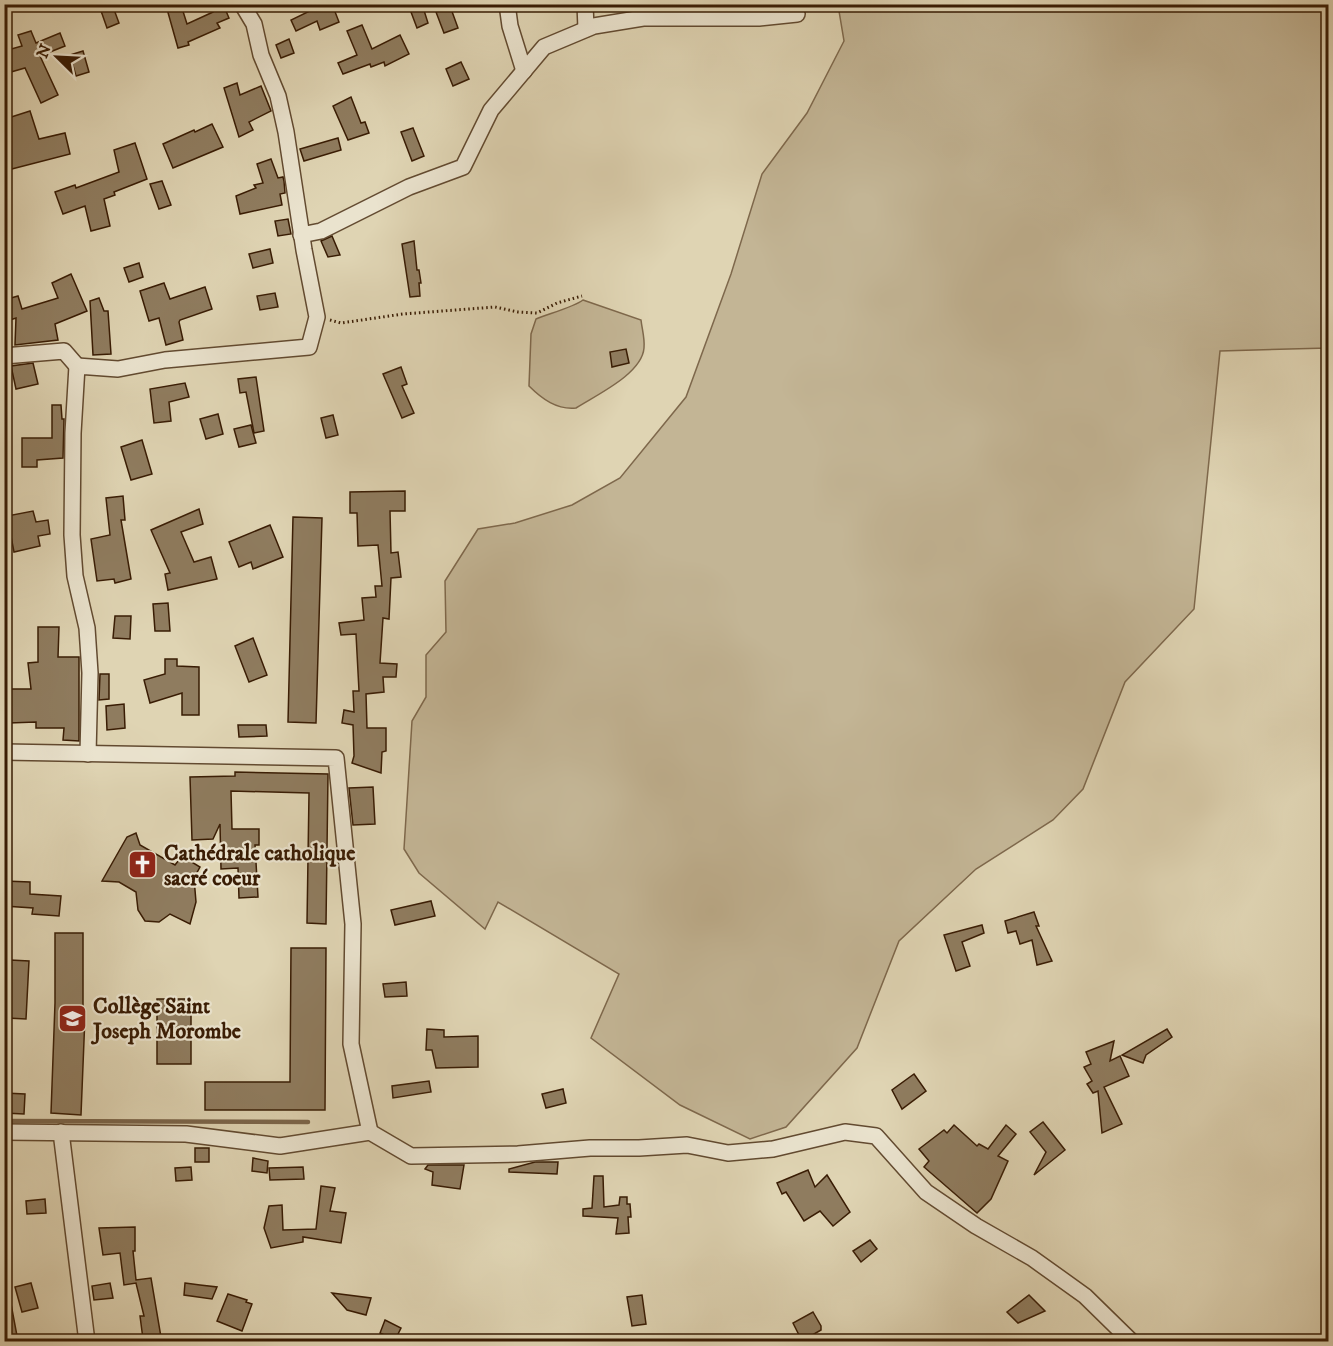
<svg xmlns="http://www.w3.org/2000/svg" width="1333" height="1346" viewBox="0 0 1333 1346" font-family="'IM FELL DW Pica',serif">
  <rect width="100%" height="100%" fill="#dfd4b3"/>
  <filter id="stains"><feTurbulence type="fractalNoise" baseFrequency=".00333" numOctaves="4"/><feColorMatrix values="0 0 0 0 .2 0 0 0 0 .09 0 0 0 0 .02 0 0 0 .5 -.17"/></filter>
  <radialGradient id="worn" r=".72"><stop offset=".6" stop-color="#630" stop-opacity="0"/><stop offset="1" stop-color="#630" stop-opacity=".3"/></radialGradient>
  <g fill="#c3b595" stroke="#7e684c" stroke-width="1.5">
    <polygon points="838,5 1328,5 1328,348 1220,351 1194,609 1125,682 1083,789 1053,820 976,869 899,941 857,1048 786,1127 750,1139 680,1105 591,1038 619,974 498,902 485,929 419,873 404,849 412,721 426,697 426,655 446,632 445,581 478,529 515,523 572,505 620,478 686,397 731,274 762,174 807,113 844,41"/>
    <path d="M583,300L641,320C642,329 645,339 644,348C642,374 596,395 576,408C557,410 542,399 529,386L531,334L536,319C548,314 574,307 583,300Z"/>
  </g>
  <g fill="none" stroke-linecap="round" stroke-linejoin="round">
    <polyline stroke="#7b654a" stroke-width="4.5" points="4,1121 308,1122"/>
  </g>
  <g fill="#8f7c5f" stroke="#391c04" stroke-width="1.5">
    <polygon points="112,4 119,23 107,28 100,8"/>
    <polygon points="210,4 223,4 229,18 217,23 220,28 188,42 189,45 178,48 167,9 181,5 187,24 213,12"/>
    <polygon points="324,4 332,4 339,22 320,30 317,21 296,31 291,20"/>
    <polygon points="408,4 422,4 428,23 417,28"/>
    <polygon points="450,6 458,28 444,33 436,12"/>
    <polygon points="362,25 372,49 400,35 409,54 385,66 384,62 371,67 370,64 343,74 338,63 357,55 347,31"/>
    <polygon points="31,31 36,43 60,33 65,46 40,56 58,95 41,103 25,68 4,74 4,51 22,46 18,35"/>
    <polygon points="289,39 294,53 281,58 276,45"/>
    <polygon points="83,51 89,72 76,76 70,55"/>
    <polygon points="461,62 469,79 453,86 446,69"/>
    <polygon points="237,83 240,95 261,86 271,111 249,122 253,130 239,137 224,88"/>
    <polygon points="351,97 361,123 365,122 369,133 348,140 333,106"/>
    <polygon points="30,111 39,139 65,133 70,154 4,171 4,134 10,133 5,119"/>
    <polygon points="212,124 223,147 173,168 163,144 194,130 195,132"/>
    <polygon points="413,128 424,156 412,161 401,132"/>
    <polygon points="338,138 341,150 304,161 300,149"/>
    <polygon points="135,143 147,179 114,192 115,195 104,199 110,226 91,231 85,206 63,214 55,192 75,185 76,188 119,172 114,150"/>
    <polygon points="271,159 278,178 283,177 284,181 285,193 280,194 282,205 240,214 236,196 256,188 254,185 263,183 257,164"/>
    <polygon points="162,181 171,205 159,209 150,184"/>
    <polygon points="288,219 291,234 278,236 275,221"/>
    <polygon points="332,236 340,255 328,257 321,241"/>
    <polygon points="414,241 417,270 419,270 421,283 419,283 420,296 410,297 402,244"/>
    <polygon points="270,249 273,263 253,268 249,254"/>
    <polygon points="139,263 143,277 129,282 124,268"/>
    <polygon points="71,274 87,311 55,324 58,340 15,345 16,318 7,321 4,300 18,296 22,309 58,298 52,283"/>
    <polygon points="164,283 170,299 205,287 212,309 180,320 179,322 183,340 166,345 159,318 149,321 140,291"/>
    <polygon points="275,293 278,307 260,310 257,296"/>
    <polygon points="99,298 104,311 108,311 111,354 93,355 90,301"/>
    <polygon points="626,349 629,363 612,367 610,352"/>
    <polygon points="33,363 38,384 16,389 11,366"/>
    <polygon points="401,367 407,384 402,386 414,413 402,418 383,374"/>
    <polygon points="256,377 264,431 254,433 246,392 240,393 238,379"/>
    <polygon points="185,383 189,397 169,402 171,421 154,423 150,389"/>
    <polygon points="52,405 61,405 62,419 64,419 63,458 37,460 37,467 22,467 22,438 52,438"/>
    <polygon points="218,414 223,434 206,439 200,419"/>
    <polygon points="333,415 338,435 326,438 321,418"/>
    <polygon points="251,425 256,443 239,447 234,429"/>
    <polygon points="142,440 152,474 131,480 121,447"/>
    <polygon points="405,491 405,511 390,511 391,553 398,552 401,577 391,578 389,619 383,618 380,663 397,664 396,677 383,677 384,692 366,694 367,728 386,728 386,751 382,752 381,773 352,763 354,756 353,725 342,723 344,710 354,712 353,691 359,691 356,634 341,635 339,623 364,620 362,598 376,597 375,586 382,586 378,545 358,546 357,513 350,513 350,492"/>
    <polygon points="123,496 125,520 121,520 131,579 115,583 114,579 97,581 91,539 110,535 106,498"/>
    <polygon points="199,509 203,524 181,532 194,562 211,557 217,579 168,590 165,574 170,573 151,530"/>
    <polygon points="33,511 36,522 48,520 50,534 38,536 40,546 14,552 7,516"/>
    <polygon points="293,517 322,518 316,723 288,722"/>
    <polygon points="270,525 283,557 253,569 251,562 239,567 229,542"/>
    <polygon points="168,603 170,631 155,631 153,604"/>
    <polygon points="115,616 131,616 130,639 113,638"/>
    <polygon points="38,627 59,627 58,657 79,657 79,741 63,740 64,728 36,728 36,722 9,723 8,689 31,689 28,663 38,662"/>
    <polygon points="253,638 267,675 249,682 235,646"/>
    <polygon points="165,659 177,659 177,666 199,667 199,715 182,715 182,693 150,703 144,680 165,674"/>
    <polygon points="100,674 109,674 109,699 99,700"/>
    <polygon points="124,704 125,728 107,730 106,706"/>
    <polygon points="238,725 266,725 267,736 239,737"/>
    <polygon points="235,772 328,774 326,924 307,923 309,793 231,791 232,829 259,829 259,845 255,845 258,897 239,898 238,868 221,869 220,824 213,839 192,840 190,777 235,776"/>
    <polygon points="373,787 375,824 353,825 349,788"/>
    <polygon points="136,833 140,845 175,865 182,856 200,867 194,878 196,902 190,924 170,914 159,922 145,921 138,910 136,892 119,882 102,881 127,837"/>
    <polygon points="4,881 30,882 30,894 61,896 59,916 32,914 33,908 4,906"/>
    <polygon points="431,901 435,916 395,925 391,910"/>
    <polygon points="1034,912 1039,926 1036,926 1052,961 1037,965 1032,940 1020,944 1016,931 1008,933 1005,921"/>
    <polygon points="982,925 984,933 962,942 970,966 956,971 944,935"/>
    <polygon points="55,933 83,933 83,1016 85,1016 81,1115 51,1113 55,1003"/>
    <polygon points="291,948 326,948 325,1110 205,1110 205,1082 290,1082"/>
    <polygon points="10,960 29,961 26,1019 7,1018"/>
    <polygon points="406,982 407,996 385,997 383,984"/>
    <rect x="157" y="999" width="34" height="65"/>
    <polygon points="427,1029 444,1030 444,1037 478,1036 478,1067 436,1068 432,1050 426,1050"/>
    <polygon points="1167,1029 1172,1037 1146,1055 1143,1063 1122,1055"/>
    <polygon points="1114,1041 1110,1061 1120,1056 1129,1076 1104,1087 1122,1124 1102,1133 1098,1091 1093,1093 1087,1084 1092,1081 1084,1067 1091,1064 1086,1052"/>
    <polygon points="914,1074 926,1091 902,1109 892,1090"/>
    <polygon points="429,1081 431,1092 393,1098 392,1086"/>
    <polygon points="563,1089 566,1103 546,1108 542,1094"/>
    <polygon points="4,1093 25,1094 24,1114 4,1113"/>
    <polygon points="1043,1122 1065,1150 1034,1175 1046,1152 1030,1132"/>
    <polygon points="954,1125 977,1146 979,1144 988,1149 1006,1125 1016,1134 998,1156 1008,1161 991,1199 977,1213 924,1167 929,1161 919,1149 944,1130 947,1133"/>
    <rect x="195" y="1148" width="14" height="14"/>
    <polygon points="253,1158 268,1161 267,1173 252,1171"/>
    <polygon points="535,1162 558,1162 557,1174 509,1172 509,1169"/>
    <polygon points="428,1165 464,1165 460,1189 432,1185 433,1172 425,1169"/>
    <polygon points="191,1167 192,1180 176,1181 175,1168"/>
    <polygon points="303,1167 304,1179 270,1180 269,1168"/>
    <polygon points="808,1170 815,1187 827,1175 850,1212 833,1226 820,1211 804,1221 786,1192 782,1194 777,1183"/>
    <polygon points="594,1176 603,1176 604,1207 619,1205 620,1197 627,1197 627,1204 630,1204 631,1217 628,1217 629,1233 616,1234 618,1218 583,1216 583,1209 592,1208"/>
    <polygon points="321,1186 335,1188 330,1211 346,1213 341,1243 303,1237 303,1242 271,1248 264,1228 269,1206 282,1205 283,1230 316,1229"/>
    <polygon points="45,1199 46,1213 27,1214 26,1201"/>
    <polygon points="135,1227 135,1251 133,1251 136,1280 151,1278 161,1337 143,1339 140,1316 144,1316 136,1283 124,1285 120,1253 103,1255 99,1228"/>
    <polygon points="870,1240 877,1249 861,1262 853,1251"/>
    <polygon points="31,1283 38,1308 22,1312 15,1287"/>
    <polygon points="110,1283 113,1298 94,1300 92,1286"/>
    <polygon points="185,1283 200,1285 217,1287 212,1299 184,1295"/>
    <polygon points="332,1293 371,1298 366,1315 347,1310"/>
    <polygon points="228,1294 247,1300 246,1302 252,1304 242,1331 217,1321"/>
    <polygon points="642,1295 646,1324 632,1326 627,1297"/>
    <polygon points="1029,1295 1045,1311 1018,1323 1007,1312"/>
    <polygon points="11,1304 18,1341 4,1341 4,1305"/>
    <polygon points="813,1312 821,1326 821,1330 802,1341 793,1323"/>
    <polygon points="385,1320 401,1328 395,1340 380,1333"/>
  </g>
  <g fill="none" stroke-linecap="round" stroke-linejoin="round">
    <defs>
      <g id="street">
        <polyline points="507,4 510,26 524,71"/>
        <polyline points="585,4 586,29"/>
        <polyline points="301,235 321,231 409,187 463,167 491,110 544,47 594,26 643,18 759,18 797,14"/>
        <polyline points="4,356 64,351 77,366"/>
        <polyline points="4,752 336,758 353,924 351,1044 370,1132"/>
        <polyline points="88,754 90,673 87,628 75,576 72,535 73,433 77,366 118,369 165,360 309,347 317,317 304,250 286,132 278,96 261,55 254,24 242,4"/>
        <polyline points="4,1132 186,1134 280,1146 370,1132 411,1156 518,1154 590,1148 639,1148 687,1145 728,1153 773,1149 845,1132 876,1136 926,1192 976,1226 1032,1258 1085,1296 1132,1342"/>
        <polyline points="61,1132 87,1342"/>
      </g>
    </defs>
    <use href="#street" stroke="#624a30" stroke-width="18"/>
    <polyline stroke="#391c04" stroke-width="3" stroke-dasharray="1.5 3" stroke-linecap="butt" points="330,320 341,323 403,314 495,307 518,312 537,313 557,303 582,296"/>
    <use href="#street" stroke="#eae3ce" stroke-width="15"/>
  </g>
  <defs>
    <symbol id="church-square" viewBox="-11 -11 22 22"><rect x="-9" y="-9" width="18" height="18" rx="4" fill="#8f2418" stroke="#eae3ce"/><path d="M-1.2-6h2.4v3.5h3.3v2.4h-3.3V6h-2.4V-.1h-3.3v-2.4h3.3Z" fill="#fff"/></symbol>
    <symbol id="school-square" viewBox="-11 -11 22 22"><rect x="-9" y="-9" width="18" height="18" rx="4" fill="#8f2418" stroke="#eae3ce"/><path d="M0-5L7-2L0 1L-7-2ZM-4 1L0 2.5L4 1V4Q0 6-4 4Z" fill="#fff"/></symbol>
  </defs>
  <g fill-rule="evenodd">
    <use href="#church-square" x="126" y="848" width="33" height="33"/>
    <use href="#school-square" x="56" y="1002" width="33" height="33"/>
  </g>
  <g text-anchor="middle" stroke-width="4.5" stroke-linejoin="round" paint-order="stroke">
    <g font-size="22" font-weight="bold" fill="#391c04" stroke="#eae3ce" text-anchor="start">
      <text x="164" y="860">Cathédrale catholique<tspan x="164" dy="25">sacré coeur</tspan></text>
      <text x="93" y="1013">Collège Saint<tspan x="93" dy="25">Joseph Morombe</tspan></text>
    </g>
  </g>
  <rect width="1333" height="1346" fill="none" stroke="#dfd4b3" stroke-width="24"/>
  <rect x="6" y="6" width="1321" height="1334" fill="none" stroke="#391c04" stroke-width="3"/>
  <rect x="12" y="12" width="1309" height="1322" fill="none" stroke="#391c04" stroke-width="1.5"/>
  <g transform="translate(57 57) rotate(294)" stroke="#eae3ce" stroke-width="4.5" paint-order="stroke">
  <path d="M0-4.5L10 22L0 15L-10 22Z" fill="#391c04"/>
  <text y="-9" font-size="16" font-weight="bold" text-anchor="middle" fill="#391c04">N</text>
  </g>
  <rect width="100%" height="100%" filter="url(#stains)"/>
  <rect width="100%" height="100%" fill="url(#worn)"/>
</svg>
